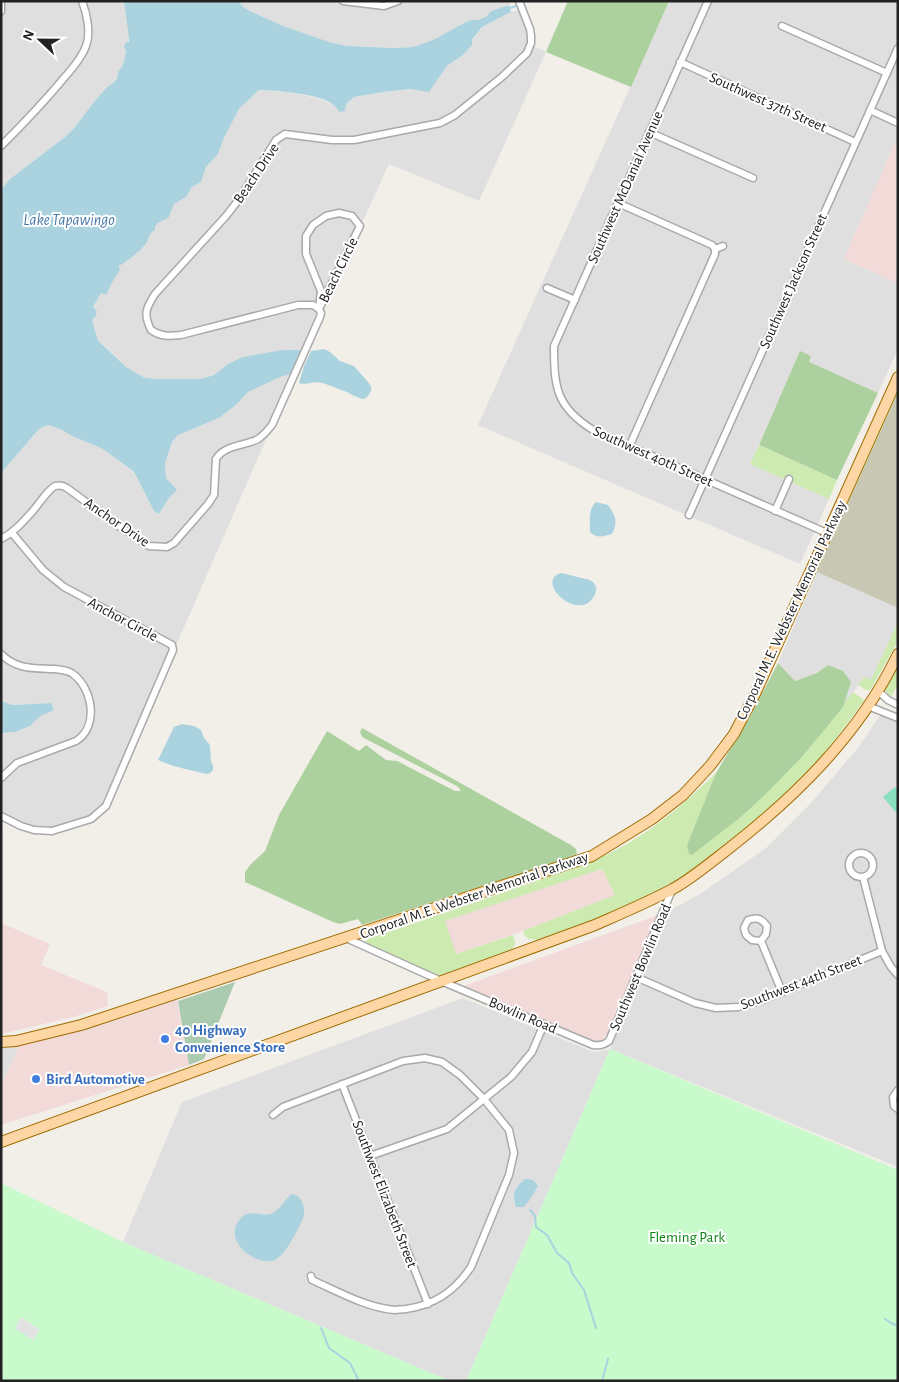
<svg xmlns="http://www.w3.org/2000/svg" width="899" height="1382" viewBox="0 0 899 1382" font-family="'Alegreya Sans',sans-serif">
  <rect width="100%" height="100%" fill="#f2efe9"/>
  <g fill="#e0dfdf">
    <polygon points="1,1 124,1 130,38 125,48 126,51 123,65 118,72 117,79 112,84 108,86 93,103 75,127 65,137 10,179 1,190"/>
    <polygon points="239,1 512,1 509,5 491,11 486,17 477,20 471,20 466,22 433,40 413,47 394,48 347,46 329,42 283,26 250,11 242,6"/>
    <polygon points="669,1 898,1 898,137 844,259 898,283 898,349 878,393 808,362 811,356 800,352 750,464 829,499 800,564 478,425"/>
    <polygon points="522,9 530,29 530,45 546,52 479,201 389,164 321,313 306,349 301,350 283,350 228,364 214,375 200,379 157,379 145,378 126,367 104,345 98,341 92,320 96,316 97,311 93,307 101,293 106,294 113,281 120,270 119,266 153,231 157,224 172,211 172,207 174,204 186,197 192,187 201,182 206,167 218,154 224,138 239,109 259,90 295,93 320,99 336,106 346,104 354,97 383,92 410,89 429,92 447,66 463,55 482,27 511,12"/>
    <polygon points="292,373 295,373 106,806 97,815 52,831 34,830 1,816 1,733 15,732 30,726 51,703 12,705 1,701 1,473 39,429 48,425 60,429 72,436 103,449 134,473 154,511 159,514 169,498 176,490 166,478 165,464 172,442 178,435 219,418 236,405 248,392 278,378"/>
    <polygon points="817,572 898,608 898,622 871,681 864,677 843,707 846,696 828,665 817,673 795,681 778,663"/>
    <polygon points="881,714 898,721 898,1167 610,1049 466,1381 450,1381 123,1242 182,1102 463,998 591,1051 597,1052 610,1049 668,911 700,894 766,848 812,802 857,749"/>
    <polygon points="20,1044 1,1087 1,1047"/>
  </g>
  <g fill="#f2dad9">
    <polygon points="897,138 898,138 898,283 844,259"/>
    <polygon points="603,869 616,895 523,931 456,954 444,921"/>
    <polygon points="658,915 610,1030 602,1041 593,1042 461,987"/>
    <polygon points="1,923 50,944 41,965 107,992 108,1006 73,1017 1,1034"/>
    <polygon points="177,999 189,1065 1,1125 1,1087 20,1044 111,1020"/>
  </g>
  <polygon fill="#c7c7b4" points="897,393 898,393 898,608 817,572"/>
  <g fill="#cdebb0">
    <polygon points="898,391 898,393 817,572 816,571 896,392"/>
    <polygon points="759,445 837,480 829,499 750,464"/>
    <polygon points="898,622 898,641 872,687 870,690 866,690 858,685 864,677 871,680"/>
    <polygon points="898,665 898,684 891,697 885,691 885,688"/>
    <path d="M853,692L864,700L863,702L838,736L814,766L765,815L694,869L670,884L623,908L593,921L551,937L539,940L529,939L525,936L523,931L615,895L602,869L445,921L456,954L513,935C517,944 515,948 506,953L445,975H436L365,944L367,939C418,922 470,904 522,886C562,872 604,860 640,836C668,818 692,796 716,773L687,845L742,816L765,795L802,757Z"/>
  </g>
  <g fill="#add19e">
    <polygon points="568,1 669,1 631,87 546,52"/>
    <polygon points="800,351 811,356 809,362 878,393 837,480 759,445"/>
    <polygon points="778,663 795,681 817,673 828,665 843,671 851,682 843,707 802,757 765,795 742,816 692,855 689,854 687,845 716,773 751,715"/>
    <polygon points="362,728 571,845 576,849 577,853 575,856 362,925 358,919 340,924 333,922 245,882 245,872 251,864 265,851 279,815 327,731 359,751 366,745 386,760 397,761 455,791 461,791 457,786 362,737 360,732"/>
  </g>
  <polygon fill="#aacbaf" points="235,982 204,1059 189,1065 178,1001"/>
  <g fill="#c8facc">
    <polygon points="610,1049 898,1170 898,1381 466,1381"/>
    <polygon points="1,1183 123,1242 450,1381 1,1381"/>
  </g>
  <polygon fill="#88e0be" points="895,787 898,791 898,815 883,797"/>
  <polygon fill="#e2e2e2" points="21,1317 40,1330 33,1340 15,1328"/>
  <g fill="#aad3df">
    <path d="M124,1H239L242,6L250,11L283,26L329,42L347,46L394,48L413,47L433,40L466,22L471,20H477L486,17L491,11L509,5L511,12L482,27L472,40V45L463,55L447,66L429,92L410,89L383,92L354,97L346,104L345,111L339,112C339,111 336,107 335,106C321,93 277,91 259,90L239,109L224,138L218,154L206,167L201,182L192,187L186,197L174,204L169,217C163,222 154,221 155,231H153C149,235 149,237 147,242C143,249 126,262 119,266L120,270L113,281L106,295L101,293L93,307L97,311L96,316L92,320L98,341L103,345L126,367L145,378L157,379H200L214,375L228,364L243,357L283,350H301V354L292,373L278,378L248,392L236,405L219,418L178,435L172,442L165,464L166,478L177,490L169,498L159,514L154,511L134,472L103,449L72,436L60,429L48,425L39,429L1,473V190L10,179L65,137L75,127L93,103L108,86L112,84L117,79L118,72L123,65L126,51L124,47L126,42H129V38Z"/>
    <path d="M324,349L330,352L340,361L354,366L368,382L371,386V391L368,396L364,399C356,398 349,392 341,390C335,387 329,385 322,383C314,380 306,386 299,383L304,366L311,351Z"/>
    <path d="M596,502L608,505C616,516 618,522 612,534C604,536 597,539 590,532C590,521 588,509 596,502Z"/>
    <path d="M561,573L590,580C595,583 598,588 595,594C581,626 533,581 561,573Z"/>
    <polygon points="1,701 12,705 51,703 54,710 39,717 30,726 15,732 1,733"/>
    <path d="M182,724L194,726L201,730L204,738L210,745L211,762L213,765V770L210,773L207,774C190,770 173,767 158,760L174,727Z"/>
    <path d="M525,1179L533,1180L538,1186L531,1198L524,1207H516C512,1193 514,1189 525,1179Z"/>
    <path d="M292,1194C302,1195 305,1207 304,1216C299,1228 288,1250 278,1258C262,1271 216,1241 243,1216C252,1209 263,1218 273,1213C280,1209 285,1199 292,1194Z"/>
  </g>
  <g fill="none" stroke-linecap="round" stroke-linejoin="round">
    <g stroke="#aad3df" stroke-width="2">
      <polyline points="510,8 516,6"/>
      <polyline points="530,1210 535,1216 536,1227 547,1235 557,1253 569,1263 572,1273 584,1290 596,1328"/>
      <polyline points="885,1319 891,1323 898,1326"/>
      <polyline points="321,1328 329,1348 350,1363 359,1381"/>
      <polyline points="602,1381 608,1359"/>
    </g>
    <defs>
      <g id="street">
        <polyline points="343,1 384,6 398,1"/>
        <path d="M708,1L554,346C554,387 556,407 593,430L827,533"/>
        <polyline points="1,3 1,11"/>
        <polyline points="782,26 887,73"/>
        <polyline points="680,62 855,142"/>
        <polyline points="870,110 898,123"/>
        <polyline points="649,132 753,178"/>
        <path d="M1,146C23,124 44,102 64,78C72,69 82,57 86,46C91,33 87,14 82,1"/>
        <polyline points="618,203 712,245 715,249"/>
        <polyline points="715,249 723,246"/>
        <polyline points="547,288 575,300"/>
        <path d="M319,309L313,305H298L181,335C170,336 161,337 151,330C143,314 146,308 155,294L226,216L240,198L276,140L285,134L332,140H354L440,123L455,115L503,76L527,53L531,43V36L530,29L519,1"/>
        <polyline points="629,447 715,254 715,249"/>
        <polyline points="775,511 789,479"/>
        <polyline points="689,515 898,48"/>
        <path d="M1,539C13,533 22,523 31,513C38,506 47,490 55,486C59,485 64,486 67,488L120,527L149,546L167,547L174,543L208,504L214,495L216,459C224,445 245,446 258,439C264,435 268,430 272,425L320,317L321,313L319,309L321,291L306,254V236L313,225L326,216L339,213L352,216L360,226L319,309"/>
        <path d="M1,654C17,670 34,668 55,669C61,670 68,670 73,674C93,689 99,727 76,741L17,763L1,778"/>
        <polyline points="878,691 888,700 898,705"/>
        <polyline points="868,706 898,718"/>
        <polyline points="1,816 21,826 34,830 52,831 91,819 106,806 173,650 172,645 64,587 43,570 12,533"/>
        <circle cx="861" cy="865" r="12"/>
        <polyline points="863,877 882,951 891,967 898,975"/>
        <path d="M346,938L441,981L593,1045C599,1046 604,1045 609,1041L672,890"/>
        <path d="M761,941L752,940L746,935L744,928L748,920C757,917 761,918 767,926L766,934L761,941L782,992"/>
        <polyline points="636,977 695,1003 716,1008 739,1007 762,1000 882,951"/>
        <polyline points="342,1084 428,1304"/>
        <polyline points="898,1090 893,1097 894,1106 898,1109"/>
        <path d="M273,1115L283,1107L403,1061L425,1058L442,1062L460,1075L484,1099L509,1130L514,1153L509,1175L471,1267C455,1291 435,1305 406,1309C402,1309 398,1310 395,1310C367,1308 337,1291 312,1280L311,1276"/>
        <polyline points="370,1156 447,1129 511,1077 532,1052 544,1024"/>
      </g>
      <g id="primary">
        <polyline points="1,1042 16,1041 81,1025 592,856 652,819 683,795 710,766 734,734 755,694 898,377"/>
        <path d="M1,1142L595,925C620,914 646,903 671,890C690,880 710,863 727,850C795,797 860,734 898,654"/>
      </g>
    </defs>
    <use href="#street" stroke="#a9a9a9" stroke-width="9"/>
    <use href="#primary" stroke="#a06b00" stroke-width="12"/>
    <use href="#street" stroke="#fff" stroke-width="6"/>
    <use href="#primary" stroke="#fcd6a4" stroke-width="10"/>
  </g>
  <g fill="#3f7fe0" stroke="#fff" stroke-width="2">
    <circle cx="165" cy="1039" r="5"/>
    <circle cx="36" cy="1079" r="5"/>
  </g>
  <g text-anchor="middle" stroke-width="4" stroke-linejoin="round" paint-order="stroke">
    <g font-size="15" fill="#222" stroke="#fff">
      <text transform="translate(768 102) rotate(24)" y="5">Southwest 37th Street</text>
      <text transform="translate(256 173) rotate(-56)" y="5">Beach Drive</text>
      <text transform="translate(625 187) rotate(-66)" y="5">Southwest McDanial Avenue</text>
      <text transform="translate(338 270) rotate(-64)" y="5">Beach Circle</text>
      <text transform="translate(793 281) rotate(-66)" y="5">Southwest Jackson Street</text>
      <text transform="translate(653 456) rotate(24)" y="5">Southwest 40th Street</text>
      <text transform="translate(117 522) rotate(34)" y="5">Anchor Drive</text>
      <text transform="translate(791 610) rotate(-65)" y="5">Corporal M.E. Webster Memorial Parkway</text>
      <text transform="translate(123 619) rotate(28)" y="5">Anchor Circle</text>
      <text transform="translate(474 895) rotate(-19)" y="5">Corporal M.E. Webster Memorial Parkway</text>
      <text transform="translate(640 967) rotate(-67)" y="5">Southwest Bowlin Road</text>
      <text transform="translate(801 982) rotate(-21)" y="5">Southwest 44th Street</text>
      <text transform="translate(523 1015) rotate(23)" y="5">Bowlin Road</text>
      <text transform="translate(385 1194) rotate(69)" y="5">Southwest Elizabeth Street</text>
    </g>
    <g font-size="15" font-weight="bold" fill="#366cbe" stroke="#fff" text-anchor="start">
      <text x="175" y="1035">40 Highway<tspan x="175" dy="17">Convenience Store</tspan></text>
      <text x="46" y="1084">Bird Automotive</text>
    </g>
    <g font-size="15" fill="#0c8416" stroke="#fff">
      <text x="687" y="1242">Fleming Park</text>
    </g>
    <g font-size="16" font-style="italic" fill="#4a7aab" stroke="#fff">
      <text x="69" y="225">Lake Tapawingo</text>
    </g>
  </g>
  <rect width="899" height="1382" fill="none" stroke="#222222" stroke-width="5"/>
  <g transform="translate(40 40) rotate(292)" stroke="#ffffff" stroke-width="4" paint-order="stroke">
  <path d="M0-4L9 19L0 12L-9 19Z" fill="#222222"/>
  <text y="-8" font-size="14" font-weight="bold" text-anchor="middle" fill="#222222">N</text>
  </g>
</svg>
